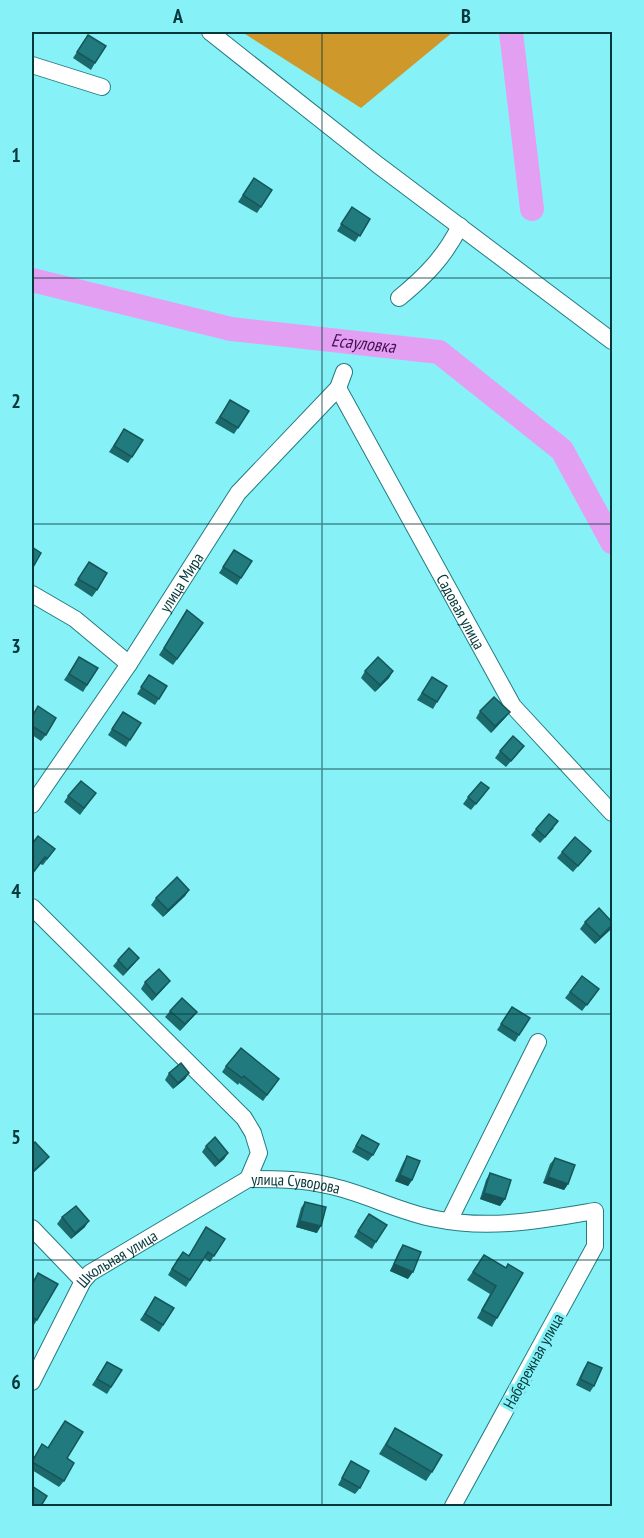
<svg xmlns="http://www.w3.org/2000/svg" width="644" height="1538" viewBox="0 0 644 1538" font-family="'PT Sans Narrow',sans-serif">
  <rect width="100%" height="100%" fill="#86f2f8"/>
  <polygon fill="#cf982a" points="242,32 453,32 361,108"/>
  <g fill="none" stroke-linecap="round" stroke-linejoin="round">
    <g stroke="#e3a0f3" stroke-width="24">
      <polyline points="511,32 532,209"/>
      <path id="s1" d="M32,280L231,329L439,352L562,450L612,542"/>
    </g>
    <defs>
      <g id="minor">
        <polyline points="210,32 378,165 612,341"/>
        <polyline points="32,65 102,87"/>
        <path d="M399,298C426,276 445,256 460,226"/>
        <path id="s2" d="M338,388L513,706L612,813"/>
        <polyline points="32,594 75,619 129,664"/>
        <path id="s3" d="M32,805L129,664L238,493L338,388L344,372"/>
        <polyline points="32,907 244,1118 253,1133 259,1153 248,1179"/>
        <path id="s4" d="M248,1179C274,1179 300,1179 326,1185C363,1192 398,1212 436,1219C490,1230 542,1220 595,1211V1246L453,1506"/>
        <polyline points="449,1221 538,1042"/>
        <polyline points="32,1228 83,1281"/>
        <path id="s5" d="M32,1382L83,1281L90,1273L248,1179"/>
      </g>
    </defs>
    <use href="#minor" stroke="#247b80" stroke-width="18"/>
    <use href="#minor" stroke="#fff" stroke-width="16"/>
  </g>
  <g fill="#1c696c">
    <polygon points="88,35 95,63 91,70 73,58"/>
    <polygon points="254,178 261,207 257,213 238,202"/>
    <polygon points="352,207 370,219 355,242 337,231"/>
    <polygon points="230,400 249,411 234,434 215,423"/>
    <polygon points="124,429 132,457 128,463 109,452"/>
    <polygon points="234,550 241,578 237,585 219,573"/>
    <polygon points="89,562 97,590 92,597 74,585"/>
    <polygon points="183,617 203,623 173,665 159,655"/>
    <polygon points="79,657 98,668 83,692 64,680"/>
    <polygon points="365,671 393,671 389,678 375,692 361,678"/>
    <polygon points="149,675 167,686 155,705 137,694"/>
    <polygon points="432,677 437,702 433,709 417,700"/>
    <polygon points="480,711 510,712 505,718 491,733 476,718"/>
    <polygon points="123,712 130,740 126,747 108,735"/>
    <polygon points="32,716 46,735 41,741 32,735"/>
    <polygon points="524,746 506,767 495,758 500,751"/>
    <polygon points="96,793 80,815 64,802 68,796"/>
    <polygon points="484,794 471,810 463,804 468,797"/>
    <polygon points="554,828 540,843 531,835 536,829"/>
    <polygon points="32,844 55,849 43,865 40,864"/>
    <polygon points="591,851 573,872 557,858 562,852"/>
    <polygon points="189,890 185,896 163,917 151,905 156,898"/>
    <polygon points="585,922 610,930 595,944 580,929"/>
    <polygon points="139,958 134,964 123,976 113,966 118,960"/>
    <polygon points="582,976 599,989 582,1011 565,998"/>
    <polygon points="145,982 165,987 152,1001 141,989"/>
    <polygon points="512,1007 519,1035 515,1042 497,1030"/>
    <polygon points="170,1011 197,1012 192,1018 180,1031 165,1017"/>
    <polygon points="226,1066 279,1079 263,1101 239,1083 238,1085 222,1072"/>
    <polygon points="169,1073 189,1073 185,1079 173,1089 165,1080"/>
    <polygon points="362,1135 373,1155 368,1161 352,1152"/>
    <polygon points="206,1146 228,1153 224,1159 215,1167 202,1152"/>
    <polygon points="407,1156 412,1180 408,1186 395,1181 403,1163"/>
    <polygon points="555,1158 568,1184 564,1190 543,1183 550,1164"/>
    <polygon points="490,1173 505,1199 500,1206 480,1199 486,1180"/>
    <polygon points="305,1202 317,1233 296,1227 301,1208"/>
    <polygon points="369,1214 376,1242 372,1249 354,1237"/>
    <polygon points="62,1217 85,1227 71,1239 57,1224"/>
    <polygon points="225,1239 210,1262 204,1258 186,1287 168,1275 178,1258 188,1255"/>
    <polygon points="403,1245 408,1279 390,1271 399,1251"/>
    <polygon points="484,1255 505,1268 497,1318 492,1327 477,1318 490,1294 467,1280"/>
    <polygon points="38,1273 37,1320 32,1328 32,1283"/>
    <polygon points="155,1297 174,1308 159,1332 140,1320"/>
    <polygon points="107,1362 122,1370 107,1394 92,1385"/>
    <polygon points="588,1362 594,1386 590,1392 576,1385 584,1368"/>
    <polygon points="395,1428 432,1472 426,1481 379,1454"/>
    <polygon points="42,1444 67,1458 64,1481 59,1487 32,1470 32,1461"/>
    <polygon points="351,1461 360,1488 355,1494 338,1485"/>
  </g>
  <g fill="#175558">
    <polygon points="393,671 389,678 375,692 380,685"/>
    <polygon points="510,712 505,718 491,733 495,726"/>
    <polygon points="189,890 185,896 163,917 168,910"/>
    <polygon points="612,925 610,930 595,944 600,937"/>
    <polygon points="139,958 134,964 123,976 127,970"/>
    <polygon points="170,981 165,987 152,1001 156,995"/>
    <polygon points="197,1012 192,1018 180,1031 185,1024"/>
    <polygon points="189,1073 185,1079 173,1089 178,1083"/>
    <polygon points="228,1153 224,1159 215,1167 219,1161"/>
    <polygon points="49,1157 44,1163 32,1174 32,1172"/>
    <polygon points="400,1175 412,1180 408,1186 395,1181"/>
    <polygon points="548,1177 568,1184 564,1190 543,1183"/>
    <polygon points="484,1193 505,1199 500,1206 480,1199"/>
    <polygon points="89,1221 85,1227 71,1239 75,1233"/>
    <polygon points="300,1221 321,1226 317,1233 296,1227"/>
    <polygon points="394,1264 413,1272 408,1279 390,1271"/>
  </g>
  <g fill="#217a7e" stroke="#175558" stroke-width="1.5">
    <polygon points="88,35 106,46 95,63 77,52"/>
    <polygon points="254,178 272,190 261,207 243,195"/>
    <polygon points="352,207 370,219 360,236 341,224"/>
    <polygon points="230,400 249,411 238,428 220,417"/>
    <polygon points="124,429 143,440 132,457 114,446"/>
    <polygon points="32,547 41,553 32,569"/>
    <polygon points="234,550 252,561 241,578 223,567"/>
    <polygon points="89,562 107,573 97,590 78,579"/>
    <polygon points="187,610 203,623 177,659 164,648"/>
    <polygon points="79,657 98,668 87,685 69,674"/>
    <polygon points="378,657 393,671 380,685 365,671"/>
    <polygon points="149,675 167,686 159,699 141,687"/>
    <polygon points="432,677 447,686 437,702 422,693"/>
    <polygon points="494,697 510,712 495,726 480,711"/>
    <polygon points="38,706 56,718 46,735 32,726 32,717"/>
    <polygon points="123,712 141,723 130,740 112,729"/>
    <polygon points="513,736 524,746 511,761 500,751"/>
    <polygon points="81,781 96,793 84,808 68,796"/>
    <polygon points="481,782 489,788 476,804 468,797"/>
    <polygon points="549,814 558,821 545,837 536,829"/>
    <polygon points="38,836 55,849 47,859 45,857 32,874 32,844"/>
    <polygon points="575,837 591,851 578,866 562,852"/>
    <polygon points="177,877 189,890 168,910 156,898"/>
    <polygon points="599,908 612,922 612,925 600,937 585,922"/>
    <polygon points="129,948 139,958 127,970 118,960"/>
    <polygon points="159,969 170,981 156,995 145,982"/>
    <polygon points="582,976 599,989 587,1005 570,992"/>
    <polygon points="182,998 197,1012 185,1024 170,1011"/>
    <polygon points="512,1007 530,1018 519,1035 501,1024"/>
    <polygon points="241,1048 279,1079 267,1095 244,1076 242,1078 226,1066"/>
    <polygon points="181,1063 189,1073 178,1083 169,1073"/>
    <polygon points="362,1135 379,1144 373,1155 356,1146"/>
    <polygon points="215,1137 228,1153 219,1161 206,1146"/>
    <polygon points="35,1142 49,1157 32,1172 32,1145"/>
    <polygon points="407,1156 420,1161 412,1180 400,1175"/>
    <polygon points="555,1158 575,1165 568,1184 548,1177"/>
    <polygon points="490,1173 511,1180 505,1199 484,1193"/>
    <polygon points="305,1202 326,1207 321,1226 300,1221"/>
    <polygon points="76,1206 89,1221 75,1233 62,1217"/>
    <polygon points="369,1214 387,1225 376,1242 358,1231"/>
    <polygon points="206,1227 225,1239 214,1256 208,1252 190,1280 172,1269 183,1252 189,1256"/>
    <polygon points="403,1245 421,1252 413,1272 394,1264"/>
    <polygon points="484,1255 506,1268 508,1264 523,1273 497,1318 482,1310 496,1286 473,1272"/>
    <polygon points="38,1273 58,1284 37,1320 32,1317 32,1285"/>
    <polygon points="155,1297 174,1308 163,1325 145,1314"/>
    <polygon points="107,1362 122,1370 111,1387 97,1379"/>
    <polygon points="588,1362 602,1368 594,1386 580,1379"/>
    <polygon points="65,1421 83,1432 67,1458 74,1463 64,1481 32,1462 42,1444 48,1448"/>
    <polygon points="395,1428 442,1455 432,1472 386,1445"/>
    <polygon points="351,1461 369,1471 360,1488 342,1478"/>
    <polygon points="32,1486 47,1496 41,1506 32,1506"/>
  </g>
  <path fill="none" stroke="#05383a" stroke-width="1.5" stroke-opacity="0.55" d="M322,32V1506M32,278H612M32,524H612M32,769H612M32,1014H612M32,1260H612"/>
  <g text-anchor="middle" stroke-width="6" stroke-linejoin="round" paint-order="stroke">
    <g font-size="16" fill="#05383a" stroke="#86f2f8">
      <text dy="6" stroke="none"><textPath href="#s3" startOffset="268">улица Мира</textPath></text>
      <text dy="6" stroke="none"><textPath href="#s2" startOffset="255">Садовая улица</textPath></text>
      <text dy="6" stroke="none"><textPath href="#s4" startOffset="48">улица Суворова</textPath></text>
      <text dy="6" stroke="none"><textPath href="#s5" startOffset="154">Школьная улица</textPath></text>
      <text transform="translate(533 1361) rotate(-61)" y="6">Набережная улица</text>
    </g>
    <g font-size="18" font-style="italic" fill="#450f51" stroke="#86f2f8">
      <text dy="6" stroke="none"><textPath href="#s1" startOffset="338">Есауловка</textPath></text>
    </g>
  </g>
  <rect width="644" height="1538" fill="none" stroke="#86f2f8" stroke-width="66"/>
  <rect x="33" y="33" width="578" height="1472" fill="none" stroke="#05383a" stroke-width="2"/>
  <g font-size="20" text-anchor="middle" font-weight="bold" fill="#05383a">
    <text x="178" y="23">A</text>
    <text x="466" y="23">B</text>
    <text x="16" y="162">1</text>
    <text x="16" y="408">2</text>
    <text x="16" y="653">3</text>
    <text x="16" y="898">4</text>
    <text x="16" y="1144">5</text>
    <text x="16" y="1389">6</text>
  </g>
</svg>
